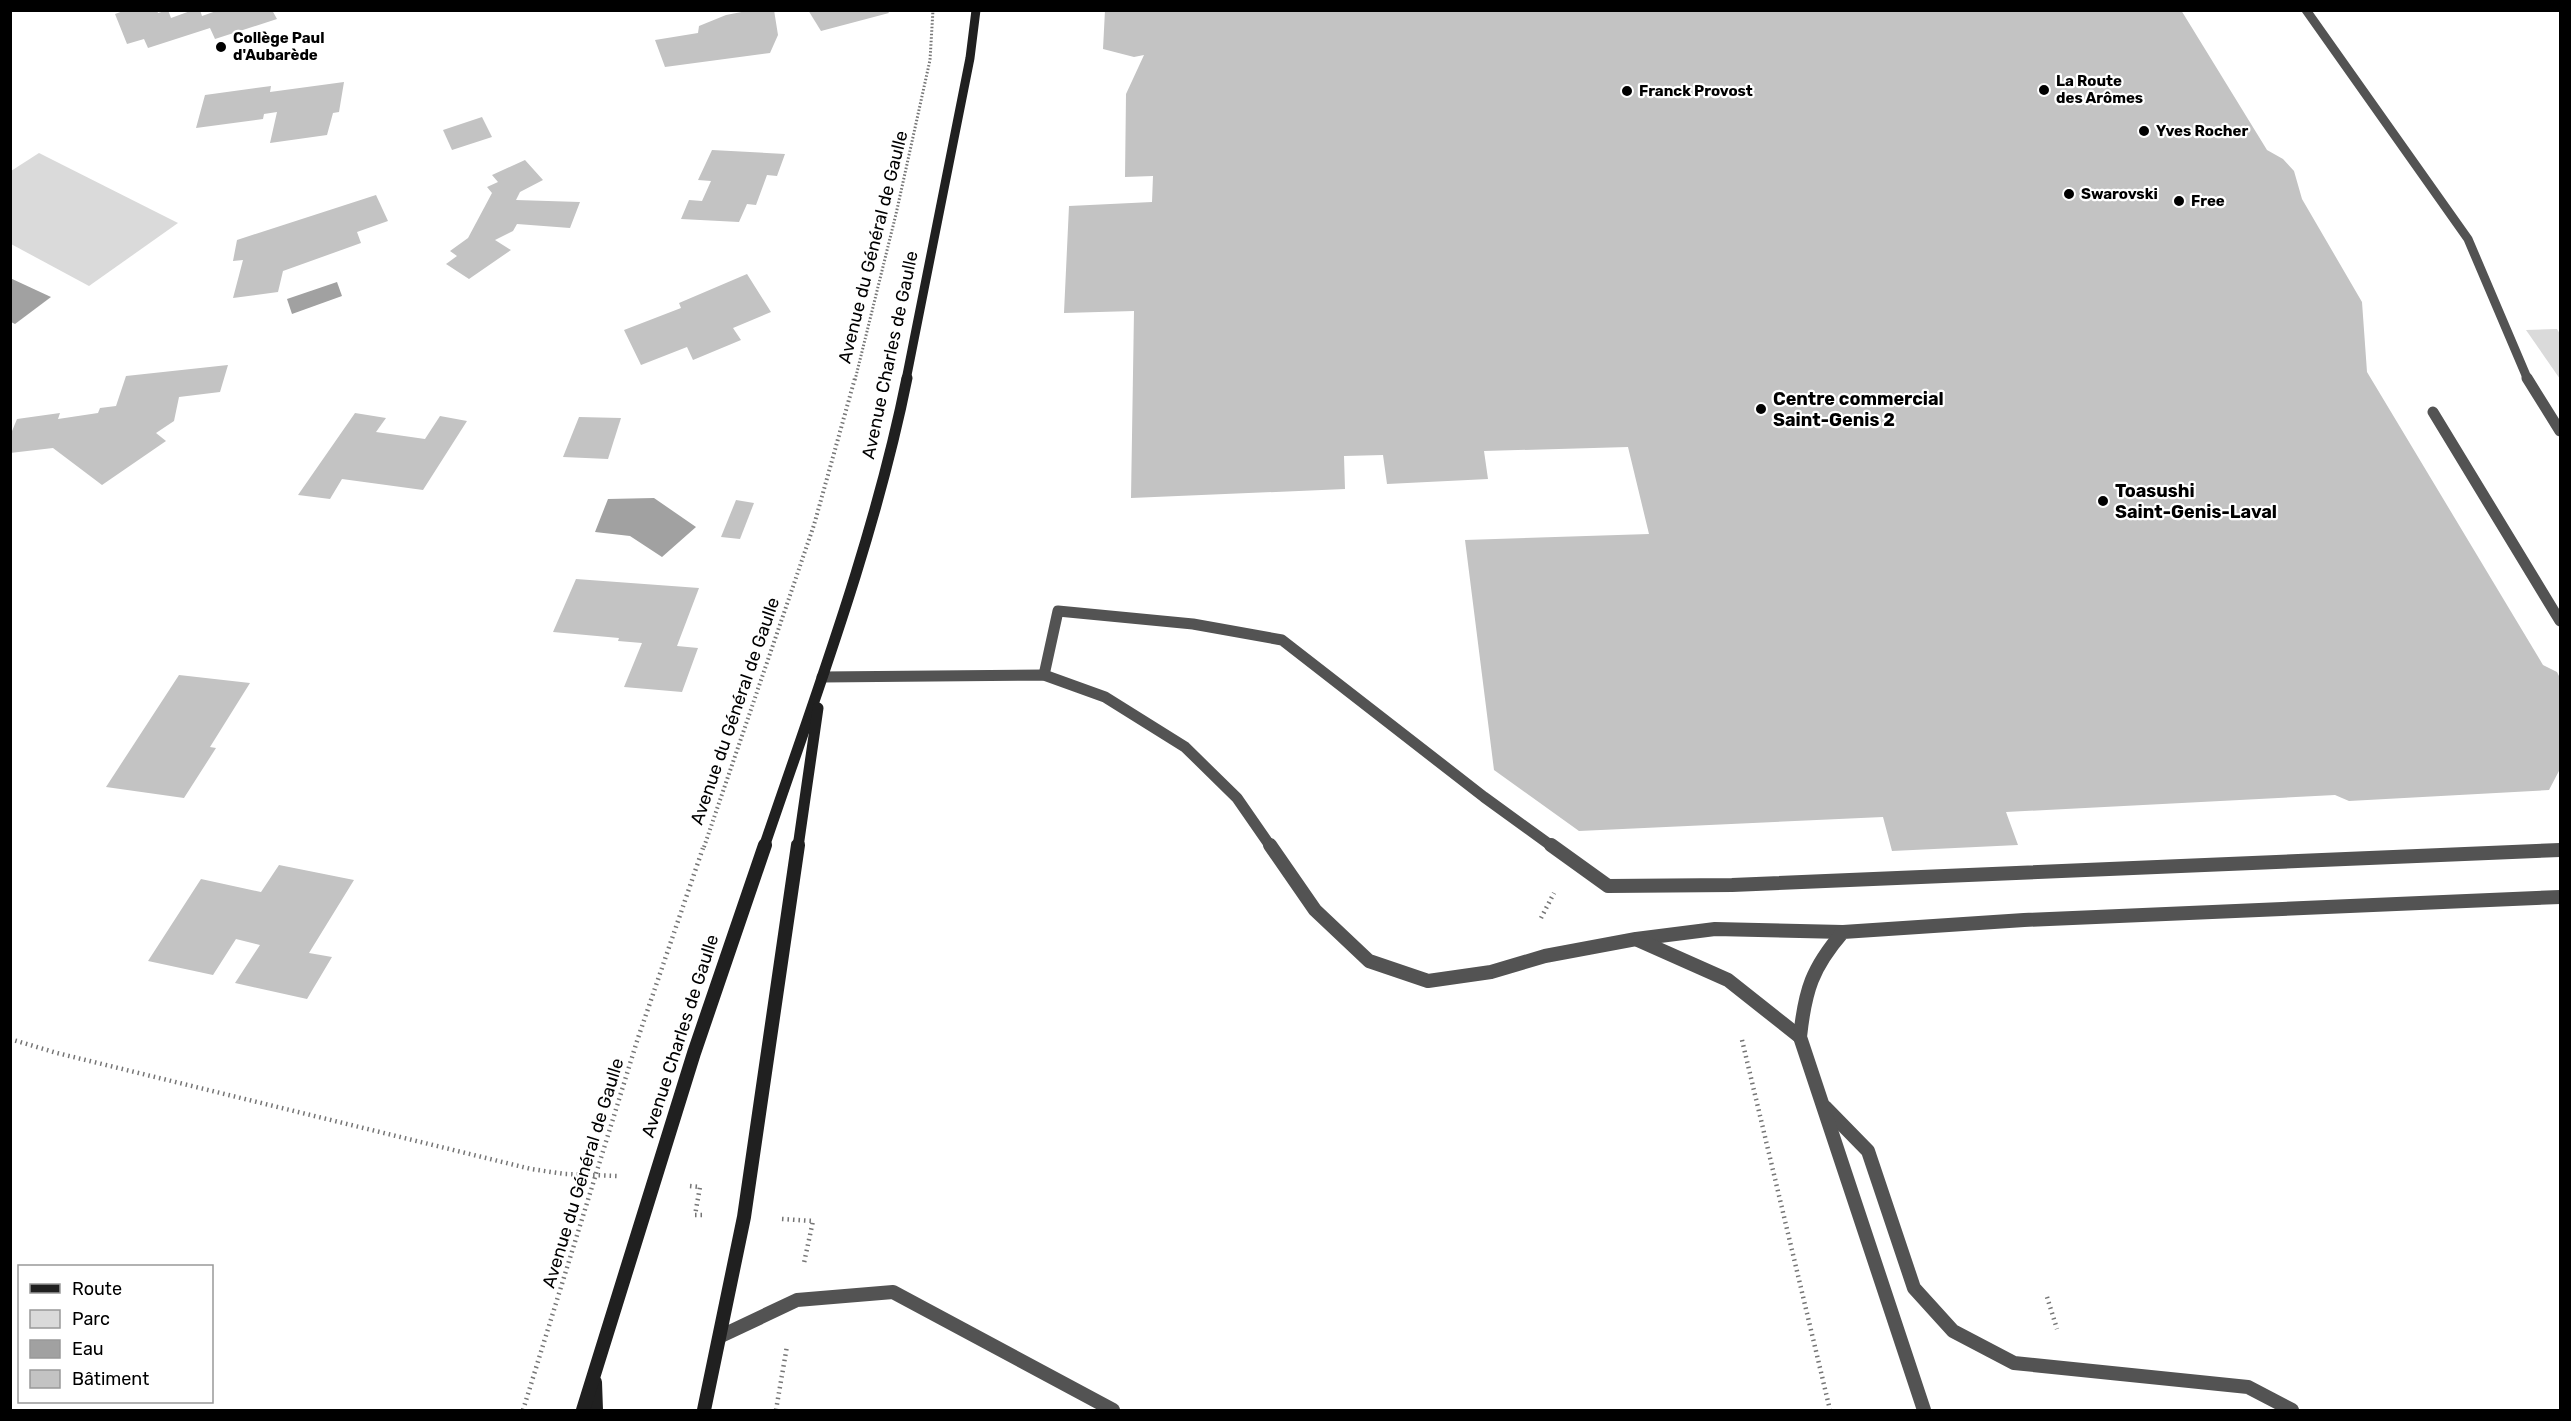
<svg xmlns="http://www.w3.org/2000/svg" width="2571" height="1421" viewBox="0 0 2571 1421" font-family="Rubik,sans-serif">
  <rect width="100%" height="100%" fill="#fff"/>
  <g fill="#dadada">
    <polygon points="39,153 178,223 89,286 11,244 11,171"/>
    <polygon points="2557,329 2560,334 2560,379 2526,330"/>
  </g>
  <g fill="#a1a1a1">
    <polygon points="10,278 51,297 15,324 11,322"/>
    <polygon points="337,282 342,296 292,314 287,299"/>
    <polygon points="654,498 696,527 662,557 630,536 595,532 608,499"/>
  </g>
  <g fill="#c3c3c3">
    <polygon points="126,10 157,10 158,13 168,10 171,18 193,10 200,10 202,16 219,10 272,10 277,19 215,39 210,28 148,48 144,39 127,44 115,14"/>
    <polygon points="752,10 774,10 778,35 770,53 665,67 655,40 698,33 699,26 726,15"/>
    <polygon points="808,10 887,10 889,13 821,31"/>
    <polygon points="1105,10 2181,10 2267,150 2283,159 2294,171 2302,199 2362,302 2367,372 2543,665 2557,672 2560,678 2560,769 2549,790 2349,801 2335,795 2006,812 2018,845 1892,851 1883,817 1579,831 1494,770 1465,540 1649,534 1628,447 1484,451 1488,479 1387,484 1383,455 1344,456 1345,489 1131,498 1134,311 1064,313 1069,206 1152,202 1153,176 1125,177 1126,94 1144,55 1134,57 1103,49"/>
    <polygon points="344,82 339,112 333,113 327,135 270,143 277,112 264,114 263,119 196,128 205,95 271,86 270,92"/>
    <polygon points="482,117 492,137 452,150 443,130"/>
    <polygon points="712,150 785,154 777,176 767,175 756,205 747,204 739,222 681,219 689,200 702,201 711,181 698,180"/>
    <polygon points="525,160 543,180 520,192 516,200 580,202 570,228 517,224 513,231 495,240 511,250 469,279 446,264 457,256 450,251 468,238 492,193 487,187 498,182 492,175"/>
    <polygon points="376,195 388,221 357,232 361,243 283,271 278,292 233,298 243,260 233,261 237,240"/>
    <polygon points="747,274 771,312 733,328 741,340 693,360 687,347 641,365 624,330 681,308 679,303"/>
    <polygon points="228,365 220,392 179,397 174,421 156,433 166,441 102,485 53,448 10,453 10,436 17,419 60,413 58,419 98,413 100,408 116,406 126,376"/>
    <polygon points="355,413 386,418 376,432 425,439 440,416 467,421 423,490 342,479 330,499 298,495"/>
    <polygon points="579,417 621,418 608,459 563,457"/>
    <polygon points="736,500 754,503 740,539 721,537"/>
    <polygon points="576,579 699,588 677,646 698,648 682,692 624,687 642,643 618,641 619,638 553,632"/>
    <polygon points="179,675 250,683 210,747 216,748 184,798 106,787"/>
    <polygon points="279,865 354,880 309,953 332,957 307,999 235,983 260,945 236,939 213,975 148,961 201,879 261,892"/>
  </g>
  <g fill="none" stroke-linecap="round" stroke-linejoin="round">
    <polyline stroke="#757575" stroke-width="3" stroke-dasharray="1.5 2" stroke-linecap="butt" points="855,380 896,214 930,60 933,10"/>
    <polyline stroke="#757575" stroke-width="4" stroke-dasharray="1.5 3" stroke-linecap="butt" points="704,847 814,525 855,378"/>
    <g stroke="#757575" stroke-width="4.5" stroke-dasharray="1.5 4" stroke-linecap="butt">
      <polyline points="1541,918 1554,893"/>
      <polyline points="10,1039 57,1053 531,1169 565,1174 617,1176"/>
      <polyline points="1742,1040 1830,1410"/>
      <polyline points="690,1186 700,1187 695,1215 706,1215"/>
      <polyline points="782,1219 813,1221 804,1263"/>
      <polyline points="2047,1297 2057,1329"/>
      <polyline points="523,1410 638,1038 704,845"/>
      <polyline points="776,1410 787,1346"/>
    </g>
    <polyline stroke="#535353" stroke-width="9" points="2306,10 2468,239 2528,380"/>
    <g stroke="#535353" stroke-width="11">
      <polyline points="2527,378 2560,431"/>
      <polyline points="2433,412 2560,621"/>
      <polyline points="1044,675 1058,611 1193,624 1282,640 1484,797 1553,847"/>
      <polyline points="822,677 1044,675 1105,697 1185,747 1237,798 1271,847"/>
    </g>
    <g stroke="#535353" stroke-width="14">
      <polyline points="1270,845 1315,910 1369,961 1428,981 1491,972 1545,956 1636,939 1715,929 1843,932"/>
      <polyline points="1551,845 1608,886 1732,885 2560,850"/>
      <polyline points="1638,940 1728,980 1800,1037"/>
      <polyline points="1825,1107 1868,1151 1914,1288 1953,1331 2014,1363 2248,1387 2292,1410"/>
      <polyline points="721,1336 797,1300 893,1292 1113,1410"/>
      <path d="M1924,1410L1800,1037C1805,990 1812,968 1843,932L2024,920L2560,897"/>
    </g>
    <polyline stroke="#202020" stroke-width="9" points="906,380 970,58 976,10"/>
    <g stroke="#202020" stroke-width="11">
      <path d="M764,847C816,694 875,537 907,378"/>
      <polyline points="798,847 818,708"/>
    </g>
    <g stroke="#202020" stroke-width="14">
      <polyline points="595,1382 596,1410"/>
      <polyline points="583,1410 694,1053 765,845"/>
      <polyline points="704,1410 744,1217 798,845"/>
    </g>
  </g>
  <g fill="#000" stroke="#fff" stroke-width="2">
    <circle cx="221" cy="47" r="6"/>
    <circle cx="2044" cy="90" r="6"/>
    <circle cx="1627" cy="91" r="6"/>
    <circle cx="2144" cy="131" r="6"/>
    <circle cx="2069" cy="194" r="6"/>
    <circle cx="2179" cy="201" r="6"/>
    <circle cx="1761" cy="409" r="6"/>
    <circle cx="2103" cy="501" r="6"/>
  </g>
  <g text-anchor="middle" stroke-width="4.5" stroke-linejoin="round" paint-order="stroke">
    <g font-size="15" font-weight="bold" fill="#000" stroke="#fff" text-anchor="start">
      <text x="233" y="43">Collège Paul<tspan x="233" dy="17">d'Aubarède</tspan></text>
      <text x="2056" y="86">La Route<tspan x="2056" dy="17">des Arômes</tspan></text>
      <text x="1639" y="96">Franck Provost</text>
      <text x="2156" y="136">Yves Rocher</text>
      <text x="2081" y="199">Swarovski</text>
      <text x="2191" y="206">Free</text>
    </g>
    <g font-size="18" fill="#000" stroke="#fff">
      <text transform="translate(873 247) rotate(-76)" y="6">Avenue du Général de Gaulle</text>
      <text transform="translate(890 355) rotate(-78)" y="6">Avenue Charles de Gaulle</text>
      <text transform="translate(735 711) rotate(-71)" y="6">Avenue du Général de Gaulle</text>
      <text transform="translate(680 1036) rotate(-72)" y="6">Avenue Charles de Gaulle</text>
      <text transform="translate(583 1173) rotate(-73)" y="6">Avenue du Général de Gaulle</text>
    </g>
    <g font-size="18" font-weight="bold" fill="#000" stroke="#fff" text-anchor="start">
      <text x="1773" y="405">Centre commercial<tspan x="1773" dy="21">Saint-Genis 2</tspan></text>
      <text x="2115" y="497">Toasushi<tspan x="2115" dy="21">Saint-Genis-Laval</tspan></text>
    </g>
  </g>
  <rect width="2571" height="1421" fill="none" stroke="#000000" stroke-width="24"/>
  <rect x="18" y="1265" width="195" height="138" fill="#ffffff" stroke="#999999" stroke-width="1.5"/>
  <rect x="30" y="1284" width="30" height="9" fill="#202020" stroke="#999999" stroke-width="1.5"/>
  <text x="72" y="1295" font-size="18" fill="#000000">Route</text>
  <rect x="30" y="1310" width="30" height="18" fill="#dadada" stroke="#999999" stroke-width="1.5"/>
  <text x="72" y="1325" font-size="18" fill="#000000">Parc</text>
  <rect x="30" y="1340" width="30" height="18" fill="#a1a1a1" stroke="#999999" stroke-width="1.5"/>
  <text x="72" y="1355" font-size="18" fill="#000000">Eau</text>
  <rect x="30" y="1370" width="30" height="18" fill="#c3c3c3" stroke="#999999" stroke-width="1.5"/>
  <text x="72" y="1385" font-size="18" fill="#000000">Bâtiment</text>
</svg>
